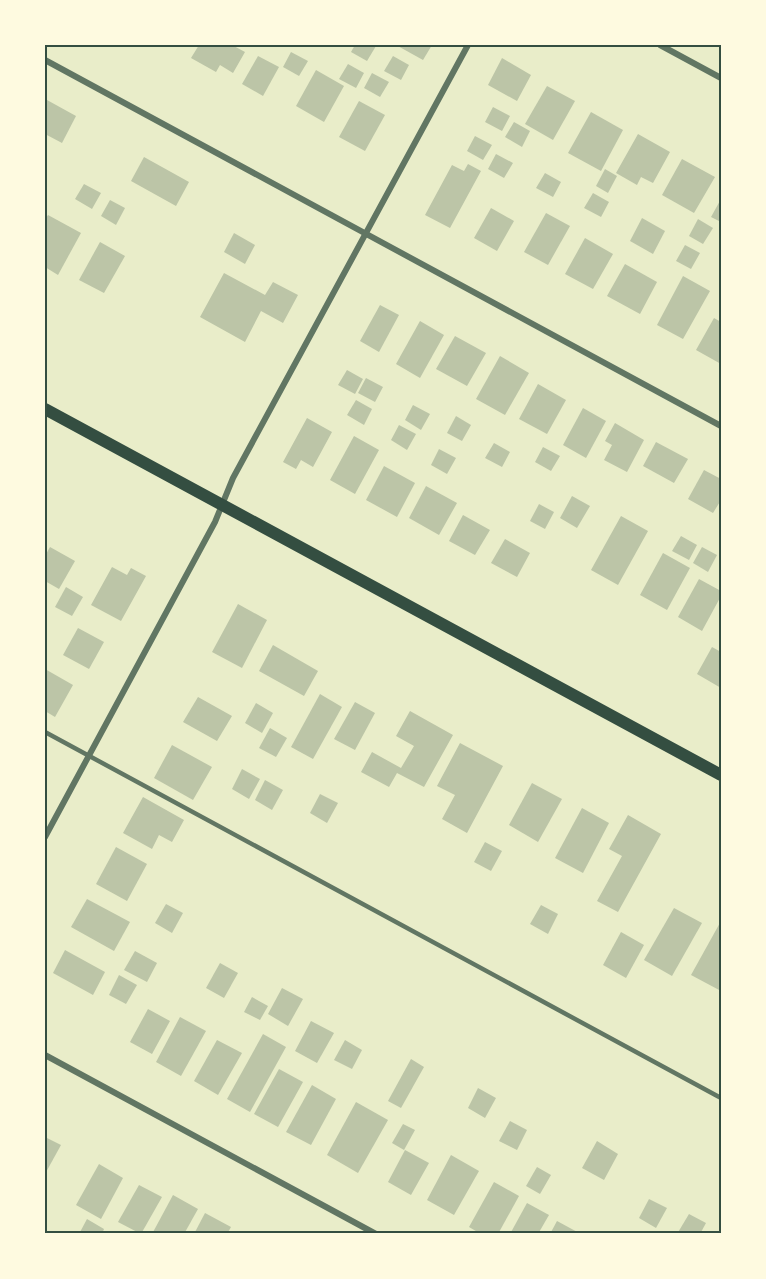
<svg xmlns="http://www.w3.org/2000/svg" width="766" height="1279" viewBox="0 0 766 1279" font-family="Poppins,sans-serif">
  <rect width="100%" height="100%" fill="#e9edc9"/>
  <g fill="#bcc5a7">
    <polygon points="199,45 232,45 245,52 233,73 220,65 216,72 191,58"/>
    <polygon points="355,45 374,45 376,46 367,61 351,52"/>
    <polygon points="396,45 432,45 423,60"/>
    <polygon points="291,52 308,61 299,76 283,67"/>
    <polygon points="258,56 279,67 263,96 242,84"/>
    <polygon points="393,56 409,65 401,80 384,71"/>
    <polygon points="502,58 531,75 517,101 488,85"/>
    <polygon points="348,64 364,73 356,88 339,79"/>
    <polygon points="316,70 344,86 324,122 296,106"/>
    <polygon points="372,73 389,82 380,97 364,88"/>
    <polygon points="547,86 575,101 553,140 525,124"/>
    <polygon points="47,100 76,116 62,143 45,134"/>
    <polygon points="359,101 385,115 365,151 339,137"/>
    <polygon points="493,107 510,116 502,131 485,122"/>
    <polygon points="591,112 623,130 601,171 568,153"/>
    <polygon points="514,122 530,131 522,147 505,137"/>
    <polygon points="638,134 670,152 653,183 641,177 637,185 616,173"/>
    <polygon points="475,136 492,145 483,160 467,151"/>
    <polygon points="496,154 513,163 504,178 488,169"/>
    <polygon points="144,157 189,182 176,206 131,181"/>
    <polygon points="682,159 715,177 694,213 662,195"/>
    <polygon points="468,164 481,171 450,228 425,215 452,165 464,171"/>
    <polygon points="605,169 617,176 608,193 596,186"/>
    <polygon points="545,173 561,182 553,197 536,188"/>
    <polygon points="84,184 101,193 92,209 75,199"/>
    <polygon points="593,193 609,202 601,217 584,208"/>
    <polygon points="721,199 721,222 711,217"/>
    <polygon points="110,200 125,208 116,225 101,216"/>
    <polygon points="491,208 514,221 497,251 474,238"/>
    <polygon points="546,213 570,226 548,265 524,252"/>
    <polygon points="48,215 81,233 58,275 45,267 45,220"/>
    <polygon points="642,218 665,231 653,254 630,241"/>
    <polygon points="698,219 713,228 703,244 689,236"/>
    <polygon points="234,233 255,245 245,264 224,252"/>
    <polygon points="585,238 613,254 593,289 565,274"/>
    <polygon points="100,242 125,256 104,293 79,280"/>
    <polygon points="685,245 700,253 691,269 676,261"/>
    <polygon points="625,264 657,282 640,314 607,296"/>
    <polygon points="224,273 265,295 273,282 298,295 283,323 261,311 245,342 200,317"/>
    <polygon points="683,276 710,291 683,339 657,325"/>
    <polygon points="380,305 399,315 379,352 360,341"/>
    <polygon points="714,318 721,322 721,364 696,350"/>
    <polygon points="420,321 444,335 420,378 396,364"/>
    <polygon points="455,336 486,353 467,386 436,369"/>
    <polygon points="500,356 529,373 505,415 476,399"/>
    <polygon points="347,370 363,379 355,394 338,385"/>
    <polygon points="366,378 383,387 375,402 358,393"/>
    <polygon points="538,384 566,400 547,434 519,419"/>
    <polygon points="356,400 372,409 364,425 347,415"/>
    <polygon points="413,405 430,414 421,430 405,420"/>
    <polygon points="583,408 606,421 586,458 563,445"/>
    <polygon points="456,416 471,425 462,441 447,433"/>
    <polygon points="307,418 332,432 313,467 301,460 296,469 283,462"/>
    <polygon points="615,423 644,440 627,472 604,460 612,445 605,441"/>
    <polygon points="399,425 416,434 407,450 391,440"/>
    <polygon points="354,436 379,450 355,494 330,480"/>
    <polygon points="656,442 688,459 674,483 643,466"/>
    <polygon points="494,443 510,452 502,467 485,458"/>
    <polygon points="543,447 560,456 551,471 535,462"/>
    <polygon points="439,449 456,458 447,474 431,465"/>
    <polygon points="384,466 415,483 397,517 366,500"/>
    <polygon points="704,470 721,479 721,500 713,513 688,499"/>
    <polygon points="426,486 457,503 439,535 409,518"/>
    <polygon points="572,496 590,506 577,528 560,518"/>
    <polygon points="539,504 554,512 545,529 530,521"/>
    <polygon points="463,515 490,530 475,555 449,541"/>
    <polygon points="621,516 648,531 618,585 591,570"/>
    <polygon points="681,536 697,545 689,560 672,551"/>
    <polygon points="505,539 530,553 517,577 491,563"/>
    <polygon points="50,547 75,561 59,589 45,581 45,556"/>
    <polygon points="702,547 717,555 708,572 693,563"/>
    <polygon points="663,553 690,568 667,610 640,595"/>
    <polygon points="112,567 127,575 131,568 146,576 121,621 91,605"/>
    <polygon points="699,579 721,591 721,596 702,631 678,617"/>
    <polygon points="66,587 83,597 72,616 55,607"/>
    <polygon points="238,604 267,620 242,668 212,652"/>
    <polygon points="78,628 104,642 89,669 63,655"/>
    <polygon points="273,645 318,671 304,696 259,671"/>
    <polygon points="712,647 721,652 721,688 697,674"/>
    <polygon points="45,669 73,685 55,717 45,711"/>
    <polygon points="320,694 342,707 313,759 291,747"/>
    <polygon points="198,697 232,716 217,741 183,722"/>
    <polygon points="355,702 375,713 355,750 334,739"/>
    <polygon points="256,703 273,713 262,733 245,723"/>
    <polygon points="410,711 453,735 424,787 397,773 389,787 361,772 372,752 401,768 414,746 396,736"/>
    <polygon points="270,728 287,738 276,757 259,748"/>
    <polygon points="460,743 503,766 467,833 442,819 455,795 437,786"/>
    <polygon points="172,745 212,767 193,800 154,778"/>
    <polygon points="242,769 260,779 249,799 232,789"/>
    <polygon points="265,780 283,790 272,810 255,800"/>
    <polygon points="532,783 562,799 538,842 509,825"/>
    <polygon points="320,794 338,803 327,823 310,813"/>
    <polygon points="143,797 184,820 172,842 159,835 152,849 123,833"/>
    <polygon points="582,808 609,823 583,873 555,858"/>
    <polygon points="628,815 661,834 618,912 597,901 622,856 609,849"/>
    <polygon points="485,842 502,851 491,871 474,862"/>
    <polygon points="116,847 147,864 127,901 96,884"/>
    <polygon points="87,899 130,922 114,951 71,927"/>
    <polygon points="166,904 183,913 172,933 155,923"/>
    <polygon points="541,905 558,914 548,934 530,924"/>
    <polygon points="674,908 702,923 672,976 644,960"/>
    <polygon points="721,921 721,991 691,975"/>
    <polygon points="621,932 644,945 626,978 603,965"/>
    <polygon points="65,950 105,972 93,995 53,973"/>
    <polygon points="135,951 157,963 147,982 124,970"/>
    <polygon points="220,963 238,973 224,998 206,988"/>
    <polygon points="119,975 137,985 126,1004 109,995"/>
    <polygon points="282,988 303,999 288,1026 268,1014"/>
    <polygon points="252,997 268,1006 260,1020 244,1012"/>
    <polygon points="148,1009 170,1021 152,1054 130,1042"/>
    <polygon points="180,1017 206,1031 181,1076 156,1062"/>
    <polygon points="311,1021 334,1033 317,1063 295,1051"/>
    <polygon points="263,1034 286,1047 250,1112 227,1099"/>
    <polygon points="217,1040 242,1053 218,1095 194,1081"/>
    <polygon points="345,1040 362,1050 352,1069 334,1060"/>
    <polygon points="411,1059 424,1067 401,1108 388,1101"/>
    <polygon points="279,1069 303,1082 278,1127 254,1114"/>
    <polygon points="312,1085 336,1099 311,1145 286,1132"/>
    <polygon points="478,1088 496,1098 485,1118 468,1108"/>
    <polygon points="356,1102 388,1120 358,1173 327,1155"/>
    <polygon points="510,1121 527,1130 517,1150 499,1141"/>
    <polygon points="403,1124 415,1130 404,1150 392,1143"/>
    <polygon points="45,1137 61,1145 45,1174"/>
    <polygon points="597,1141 618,1154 604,1180 582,1168"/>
    <polygon points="405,1150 429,1163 411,1195 388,1182"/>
    <polygon points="451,1155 479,1171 454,1215 427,1200"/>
    <polygon points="99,1164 123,1178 101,1219 76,1205"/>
    <polygon points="537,1167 551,1175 540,1194 526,1186"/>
    <polygon points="494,1182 519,1196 498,1234 481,1234 469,1227"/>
    <polygon points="139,1185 162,1197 141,1234 118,1222"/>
    <polygon points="173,1195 198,1209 184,1234 152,1234"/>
    <polygon points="649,1199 667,1208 656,1228 639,1218"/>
    <polygon points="527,1203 549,1215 538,1234 510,1234"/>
    <polygon points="205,1213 231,1227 227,1234 194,1234"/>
    <polygon points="689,1214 706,1223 700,1234 677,1234"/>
    <polygon points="87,1219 104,1229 102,1234 79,1234"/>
    <polygon points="557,1221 581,1234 550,1234"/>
  </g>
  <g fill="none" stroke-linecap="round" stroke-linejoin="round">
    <polyline stroke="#617663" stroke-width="4.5" points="45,732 721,1098"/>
    <g stroke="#617663" stroke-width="6">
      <polyline points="660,45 721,78"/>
      <polyline points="45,60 721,426"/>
      <polyline points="45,837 215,522 233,478 468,45"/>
      <polyline points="45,1055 376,1234"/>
    </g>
    <polyline stroke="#344e41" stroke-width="12" points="45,409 721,775"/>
  </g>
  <rect width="766" height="1279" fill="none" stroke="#fefae0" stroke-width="93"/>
  <rect x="46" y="46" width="674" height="1186" fill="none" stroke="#344e41" stroke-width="2"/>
</svg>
